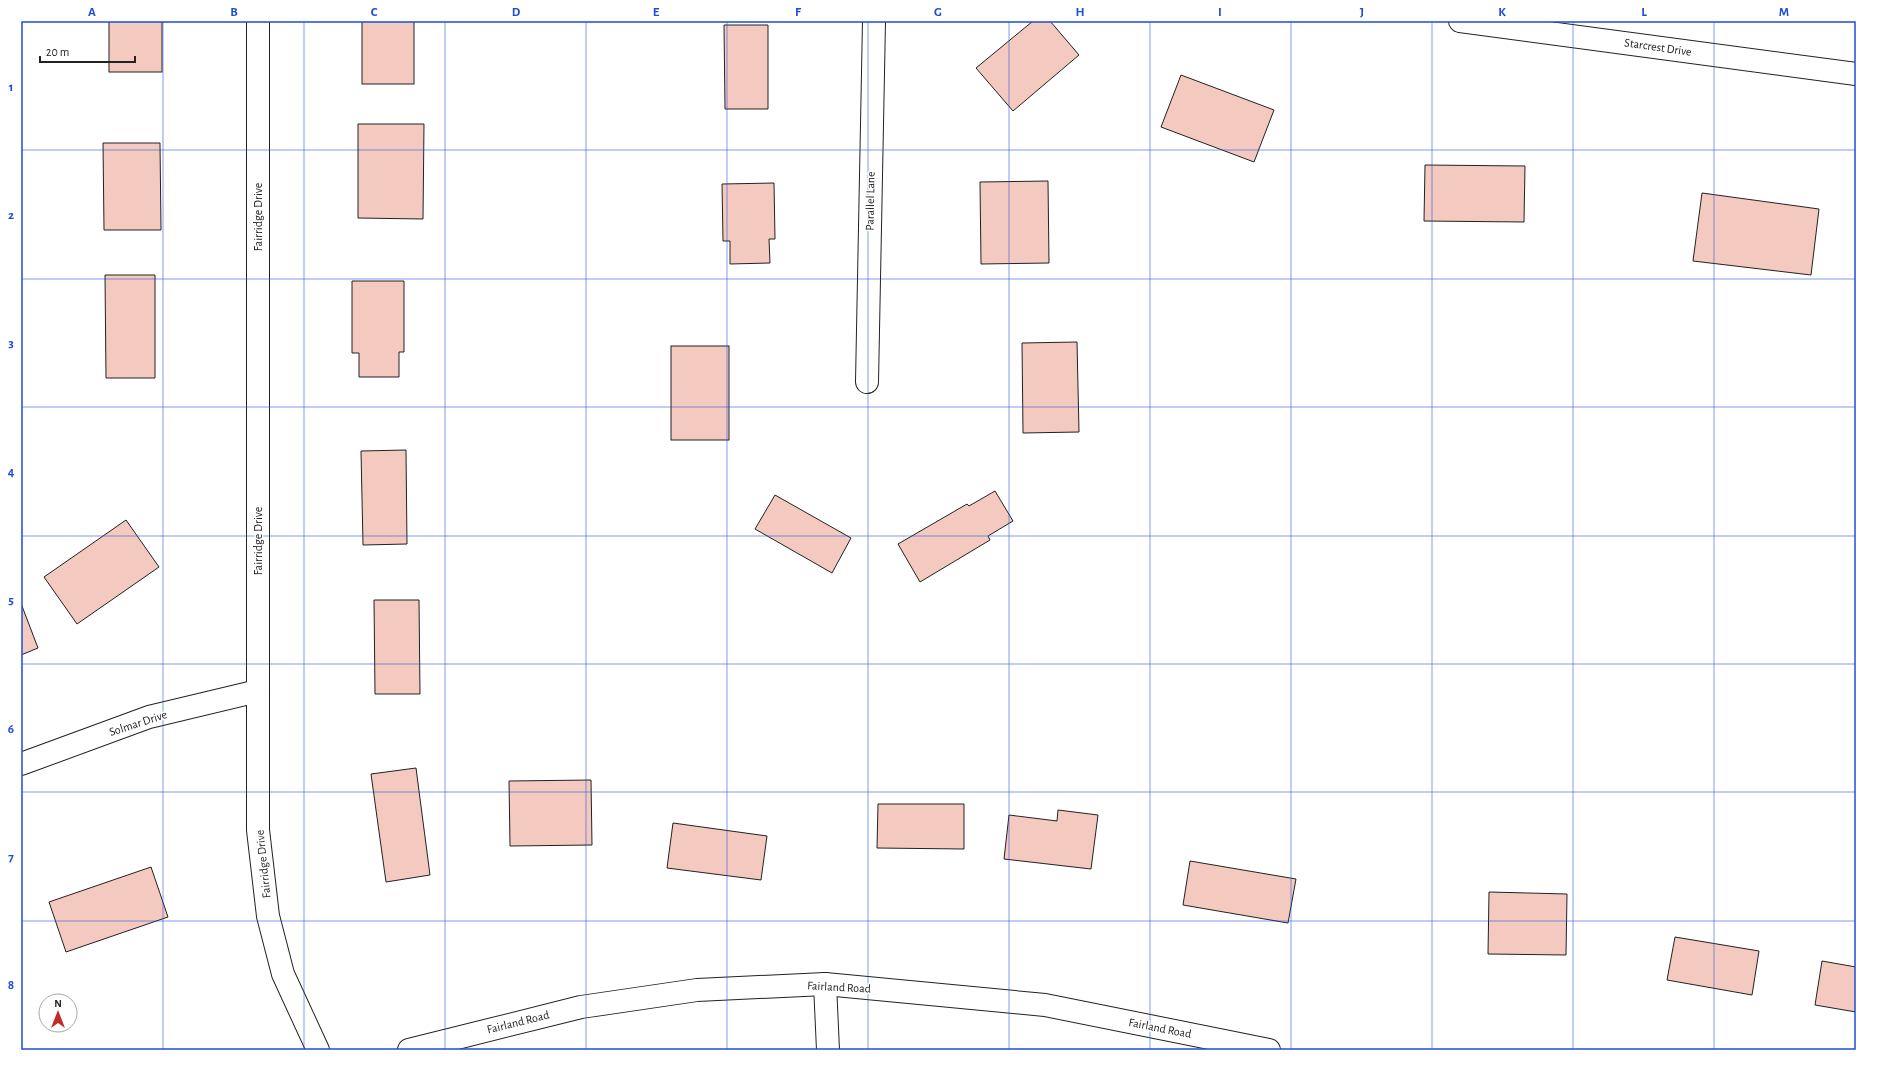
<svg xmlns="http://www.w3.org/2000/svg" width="1877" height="1071" viewBox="0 0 1877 1071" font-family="'Alegreya Sans',sans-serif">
  <rect width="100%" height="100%" fill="#fff"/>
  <g fill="#f3c9c0" stroke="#222">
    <rect x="109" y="21" width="53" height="51"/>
    <rect x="362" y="21" width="52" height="63"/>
    <polygon points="1033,21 1050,21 1079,55 1013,111 976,68"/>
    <polygon points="724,25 768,25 768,109 725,109"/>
    <polygon points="1181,75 1274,110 1254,162 1161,127"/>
    <polygon points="358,124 424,124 423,219 358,218"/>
    <polygon points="103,143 160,143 161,230 104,230"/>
    <polygon points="1425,165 1525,166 1524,222 1424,221"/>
    <polygon points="1048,181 1049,263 981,264 980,182"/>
    <polygon points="774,183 775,239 769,239 770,263 730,264 730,241 723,241 722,184"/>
    <polygon points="1702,193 1819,209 1811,275 1693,261"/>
    <polygon points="105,275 155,275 155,378 106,378"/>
    <polygon points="352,281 404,281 404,352 399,352 399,377 359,377 359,353 352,353"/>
    <polygon points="1077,342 1079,432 1023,433 1022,343"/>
    <rect x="671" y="346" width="58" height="94"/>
    <polygon points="406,450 407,544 363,545 361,451"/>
    <polygon points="995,491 1013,521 988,536 990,540 920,582 898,544 967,504 969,506"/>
    <polygon points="775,495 851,538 832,573 755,529"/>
    <polygon points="126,520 159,567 77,624 44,577"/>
    <polygon points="374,600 419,600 420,694 375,694"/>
    <polygon points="21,606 22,606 38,648 21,655"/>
    <polygon points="416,768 430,875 386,882 371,774"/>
    <polygon points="591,780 592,845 510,846 509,781"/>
    <polygon points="878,804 964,804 964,849 877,848"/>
    <polygon points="1058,810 1098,815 1091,869 1004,859 1009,815 1057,821"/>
    <polygon points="673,823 767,836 761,880 667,868"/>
    <polygon points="1190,861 1296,879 1288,923 1183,905"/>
    <polygon points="151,867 168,917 66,952 49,902"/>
    <polygon points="1489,892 1567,894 1566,955 1488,954"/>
    <polygon points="1675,937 1759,951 1752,995 1667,980"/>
    <polygon points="1822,961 1856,967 1856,1012 1815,1005"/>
  </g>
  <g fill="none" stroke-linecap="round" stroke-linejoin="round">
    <defs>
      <g id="minor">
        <polyline points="258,21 258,830 268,916 283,974 318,1050"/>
        <polyline points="1460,21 1856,74"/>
        <polyline points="867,382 874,21"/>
        <polyline points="21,764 149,717 258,691"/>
        <polyline points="825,984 828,1050"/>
      </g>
      <polyline id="secondary" points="409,1050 581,1007 697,990 825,984 1045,1005 1269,1050"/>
    </defs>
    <use href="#minor" stroke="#222" stroke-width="24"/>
    <use href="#secondary" stroke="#222" stroke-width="24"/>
    <use href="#minor" stroke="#fff" stroke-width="22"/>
    <use href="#secondary" stroke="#fff" stroke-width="22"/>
  </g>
  <path fill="none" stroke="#1d4ed8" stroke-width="1" stroke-opacity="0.55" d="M163,21V1050M304,21V1050M445,21V1050M586,21V1050M727,21V1050M868,21V1050M1009,21V1050M1150,21V1050M1291,21V1050M1432,21V1050M1573,21V1050M1714,21V1050M21,150H1856M21,279H1856M21,407H1856M21,536H1856M21,664H1856M21,792H1856M21,921H1856"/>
  <g text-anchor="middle" stroke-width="3" stroke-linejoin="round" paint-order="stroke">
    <g font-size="12" fill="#222" stroke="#fff">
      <text transform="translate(1658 47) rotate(8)" y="4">Starcrest Drive</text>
      <text transform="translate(870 201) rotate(-89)" y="4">Parallel Lane</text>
      <text transform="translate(258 217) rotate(-90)" y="4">Fairridge Drive</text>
      <text transform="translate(258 541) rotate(-90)" y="4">Fairridge Drive</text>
      <text transform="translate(138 723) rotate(-18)" y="4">Solmar Drive</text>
      <text transform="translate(263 864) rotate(-96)" y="4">Fairridge Drive</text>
      <text transform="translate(839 987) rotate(3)" y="4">Fairland Road</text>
      <text transform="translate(518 1022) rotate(-14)" y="4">Fairland Road</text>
      <text transform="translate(1160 1028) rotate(11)" y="4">Fairland Road</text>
    </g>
  </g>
  <rect width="1877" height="1071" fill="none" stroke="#ffffff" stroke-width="44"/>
  <g transform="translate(58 1013)"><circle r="19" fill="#ffffff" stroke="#a7a7a7"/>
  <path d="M0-3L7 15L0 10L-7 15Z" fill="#c62828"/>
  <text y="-6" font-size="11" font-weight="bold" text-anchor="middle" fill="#222222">N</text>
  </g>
  <path d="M40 56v6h95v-6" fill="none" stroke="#222222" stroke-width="2"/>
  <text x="46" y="56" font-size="12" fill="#222222" stroke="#ffffff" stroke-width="3" paint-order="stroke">20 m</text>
  <rect x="22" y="22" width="1833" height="1027" fill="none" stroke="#1d4ed8" stroke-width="1.5"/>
  <g font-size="13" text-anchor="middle" font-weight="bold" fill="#1d4ed8">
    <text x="92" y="16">A</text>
    <text x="234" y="16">B</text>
    <text x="374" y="16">C</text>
    <text x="516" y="16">D</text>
    <text x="656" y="16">E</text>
    <text x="798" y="16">F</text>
    <text x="938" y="16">G</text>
    <text x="1080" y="16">H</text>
    <text x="1220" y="16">I</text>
    <text x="1362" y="16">J</text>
    <text x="1502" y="16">K</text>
    <text x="1644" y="16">L</text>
    <text x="1784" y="16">M</text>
    <text x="11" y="91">1</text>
    <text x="11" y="219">2</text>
    <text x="11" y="347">3</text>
    <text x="11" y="476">4</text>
    <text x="11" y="604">5</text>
    <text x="11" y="733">6</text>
    <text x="11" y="861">7</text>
    <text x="11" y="989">8</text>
  </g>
</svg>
